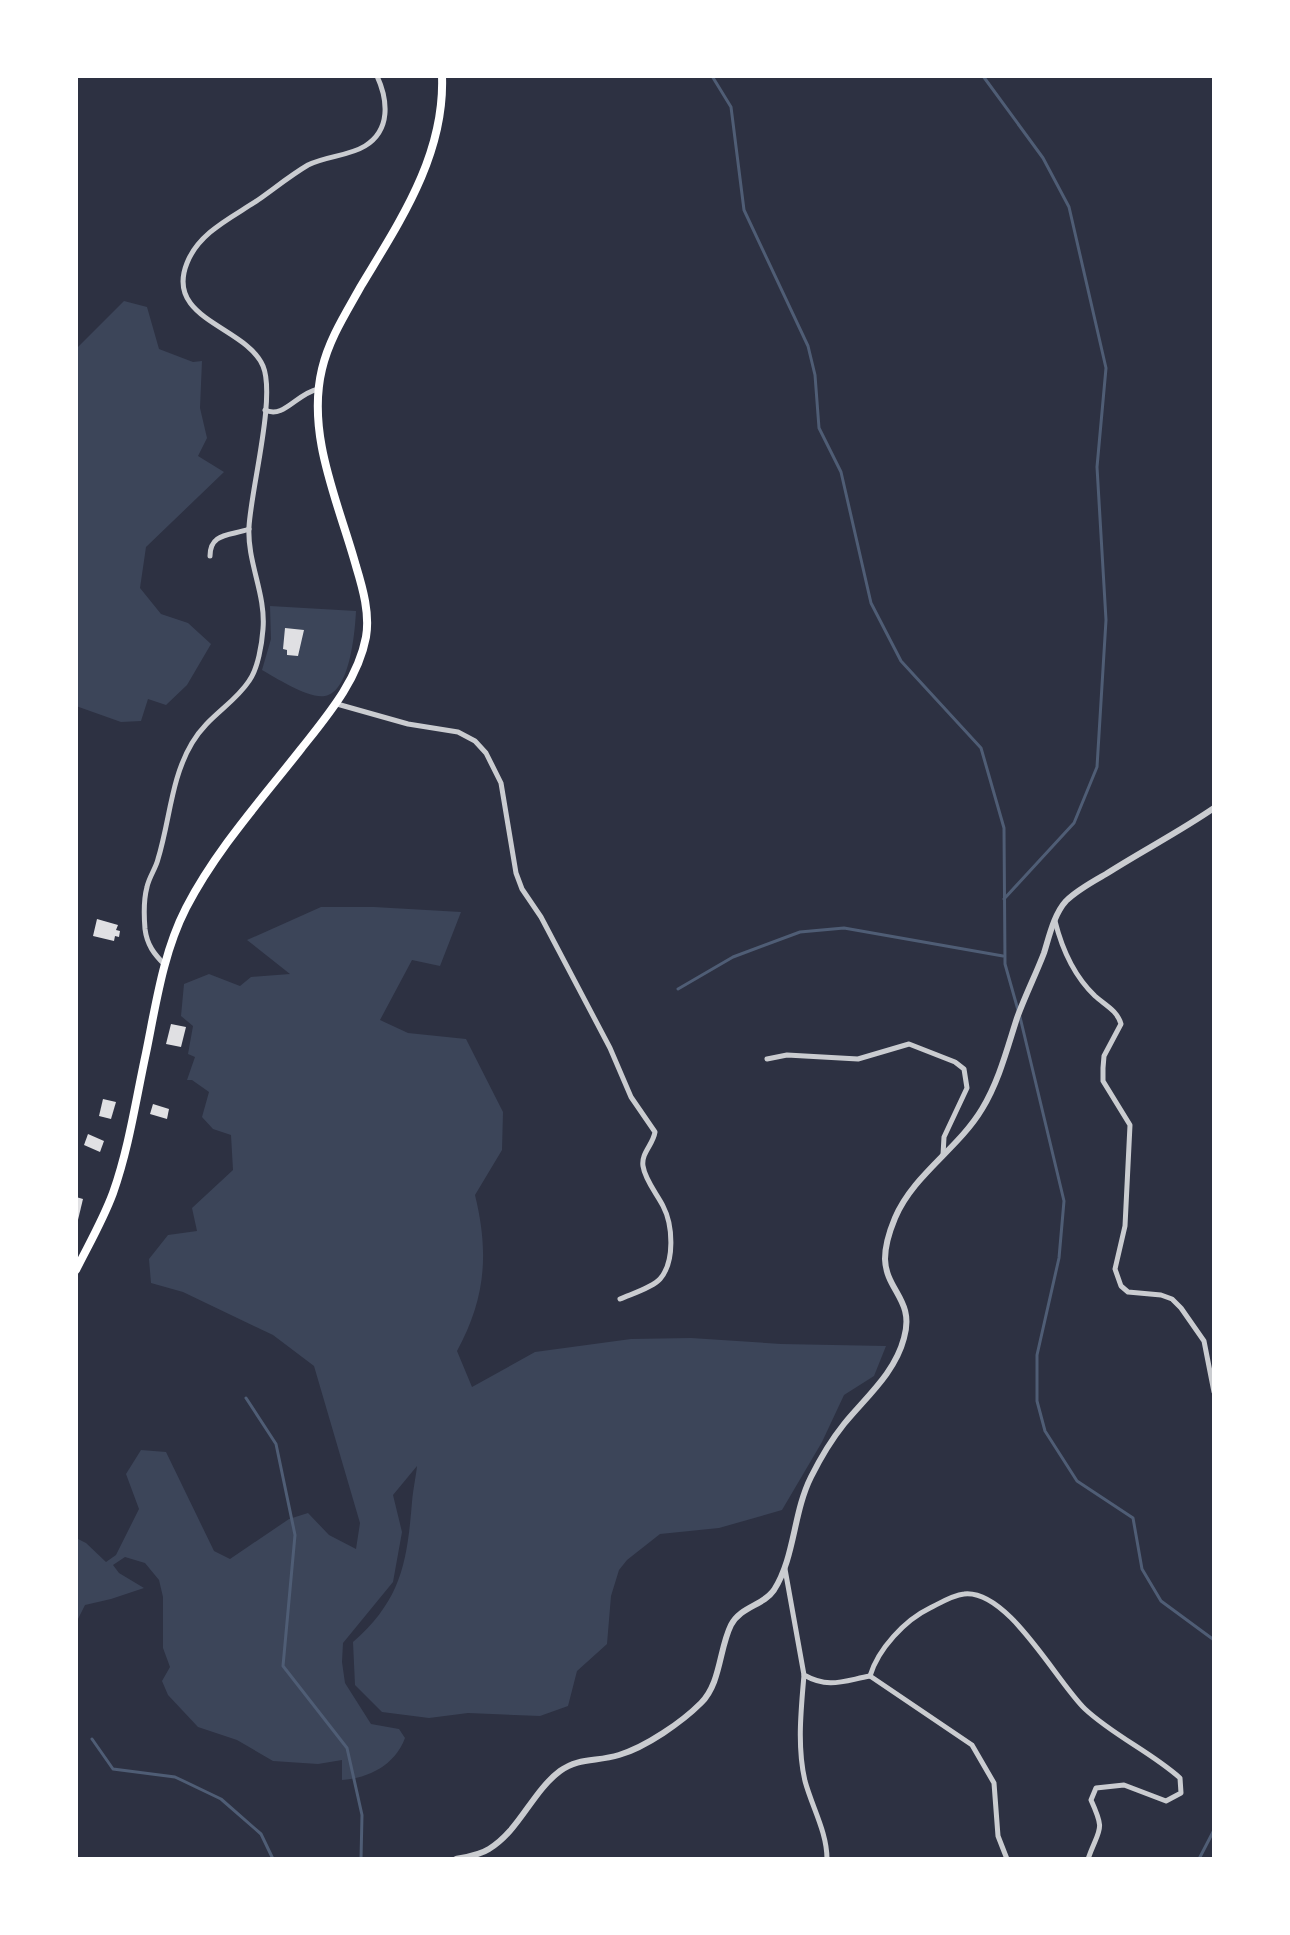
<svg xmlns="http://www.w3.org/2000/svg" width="1290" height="1935" viewBox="0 0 1290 1935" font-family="Lora,serif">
  <rect width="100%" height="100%" fill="#2d3142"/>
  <g fill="#3c4559">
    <polygon points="124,301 147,307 159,349 193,362 202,361 200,408 207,438 198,456 224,472 146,547 140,588 161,614 188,623 211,644 187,685 166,705 148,699 141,721 121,722 76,706 76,349"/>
    <path d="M270,606L356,611C355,632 350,692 325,696C309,699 276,678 262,670L271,639Z"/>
    <path d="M321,907H374L461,912L440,966L412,960L380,1020L408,1033L466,1039L503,1112L502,1150L475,1195C489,1252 486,1298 457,1351L472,1387L535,1352L631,1339L691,1338L781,1344L886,1346L874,1376L844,1395L822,1442L782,1510L719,1528L660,1534L627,1560L619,1570L611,1596L607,1644L577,1671L568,1706L540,1716L468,1713L429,1718L382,1712L355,1685L353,1642C401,1600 407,1563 412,1502C413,1490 416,1476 417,1466L393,1495L402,1532L393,1582L343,1643L342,1662L345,1683L371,1724L399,1729L405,1738C395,1765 369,1778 342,1780V1760L318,1764L273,1761L237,1740L198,1727L168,1695L162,1681L170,1667L163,1648V1597L159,1580L145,1563L125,1557L113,1565L119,1573L144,1588L111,1599L85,1605L76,1623V1538L86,1543L106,1562L116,1555L139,1509L126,1474L141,1450L166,1452L214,1551L230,1559L289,1519L308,1513L329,1535L356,1549L360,1523L314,1366L273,1335L183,1292L151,1283L149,1259L168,1235L197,1231L192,1208L233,1170L231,1135L213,1129L202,1117L209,1092L192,1080H187L195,1057L188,1054L193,1026L181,1016L184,984L209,974L240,986L251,977L290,974L247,940Z"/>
  </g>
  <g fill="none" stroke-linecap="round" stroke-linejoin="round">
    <g stroke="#4f5d75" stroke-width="3">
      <polyline points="712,76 731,107 744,210 808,346 815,375 819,428 841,472 871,603 901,661 981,748 1004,828 1005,964 1018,1010"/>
      <polyline points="983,76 1043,158 1069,207 1106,368 1097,467 1106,620 1097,767 1074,823 1004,899"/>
      <polyline points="678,989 733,957 800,932 844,928 1003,956"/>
      <polyline points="1020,1017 1064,1201 1059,1258 1037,1355 1037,1401 1045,1431 1077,1481 1133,1518 1142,1569 1161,1601 1214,1640"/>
      <polyline points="246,1398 276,1444 295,1535 283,1666 347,1748 362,1815 361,1859"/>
      <polyline points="92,1739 113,1769 175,1777 221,1799 261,1834 273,1859"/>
      <polyline points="1199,1859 1214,1830"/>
    </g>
  </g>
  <g fill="#e0e0e3">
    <polygon points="285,628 304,630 298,656 287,655 287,650 283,649"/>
    <polygon points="97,919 118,925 116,930 120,931 119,937 115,936 114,941 93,936"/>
    <polygon points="171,1024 186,1027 181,1047 166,1044"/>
    <polygon points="103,1099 116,1102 111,1119 99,1116"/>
    <polygon points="153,1104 169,1109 167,1119 150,1114"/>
    <polygon points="88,1134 104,1141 100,1152 84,1145"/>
    <polygon points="76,1197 83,1199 77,1224 76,1224"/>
  </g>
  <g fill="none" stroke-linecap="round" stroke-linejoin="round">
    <g stroke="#caccd0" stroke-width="5">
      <path d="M265,410C284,419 296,394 318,389"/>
      <path d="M210,556C210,532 231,536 249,529"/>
      <path d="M337,704L408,724L458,732L475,741L486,753L501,783L516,873L522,889L541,917L610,1048L631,1097L655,1132C653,1145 641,1153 643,1166C645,1180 657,1194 663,1206C673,1225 675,1262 660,1279C652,1288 631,1294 620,1299"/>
      <path d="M1055,921C1062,949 1073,975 1095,996C1105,1005 1117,1010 1121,1024L1104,1056L1103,1068V1081L1130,1125L1125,1226L1115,1269L1121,1286L1128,1292L1161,1295L1172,1299L1181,1308L1204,1341L1214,1392"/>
      <path d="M165,965C154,954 147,945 145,929C144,917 144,898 147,887C149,877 156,868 158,859C170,820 171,778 192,743C207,717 234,704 249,681C258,669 262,643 263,629C266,594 247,562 249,527C251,489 276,397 263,366C246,326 164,320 187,263C199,232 233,217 258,200C275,188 291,175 308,165C326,156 349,156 365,146C391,130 388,100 377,76"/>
      <polyline points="767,1059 787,1055 858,1059 909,1044 955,1062 964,1069 967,1088 944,1137 943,1155"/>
      <path d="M785,1569L804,1675C829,1689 843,1681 870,1676C878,1649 905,1620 930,1608C940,1603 953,1595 964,1594C1008,1589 1056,1681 1085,1709C1114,1736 1151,1752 1180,1778L1181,1793L1166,1801L1124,1785L1096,1788L1091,1800C1106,1833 1099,1827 1088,1859"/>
      <path d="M804,1675C801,1710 797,1747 805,1781C812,1807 827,1832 827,1859"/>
      <polyline points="870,1676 972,1745 994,1783 998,1836 1007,1859"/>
    </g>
    <path stroke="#caccd0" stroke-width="6" d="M456,1859C467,1857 480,1855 489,1849C519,1831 532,1792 560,1771C579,1757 597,1762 619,1755C646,1747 682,1722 701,1703C721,1683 719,1649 731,1625C741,1606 763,1606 774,1590C795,1557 793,1513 811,1477C820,1459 832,1439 844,1424C866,1397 895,1373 904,1338C915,1300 886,1291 885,1259C885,1247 890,1230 895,1218C913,1175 958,1149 982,1109C999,1081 1007,1049 1017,1018C1025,996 1036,974 1044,953C1049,937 1054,914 1066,901C1077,890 1092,882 1106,874C1142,851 1179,832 1214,808"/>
    <path stroke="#fff" stroke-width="8" d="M76,1270C89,1244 103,1220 113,1193C129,1148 136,1099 146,1053C156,1004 163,953 186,908C216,850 261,800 301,749C327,716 358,680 366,637C370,614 363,589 356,566C339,504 306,435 322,369C329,339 346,313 361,286C400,221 445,155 442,76"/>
  </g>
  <rect width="1290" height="1935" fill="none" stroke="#ffffff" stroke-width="156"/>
</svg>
